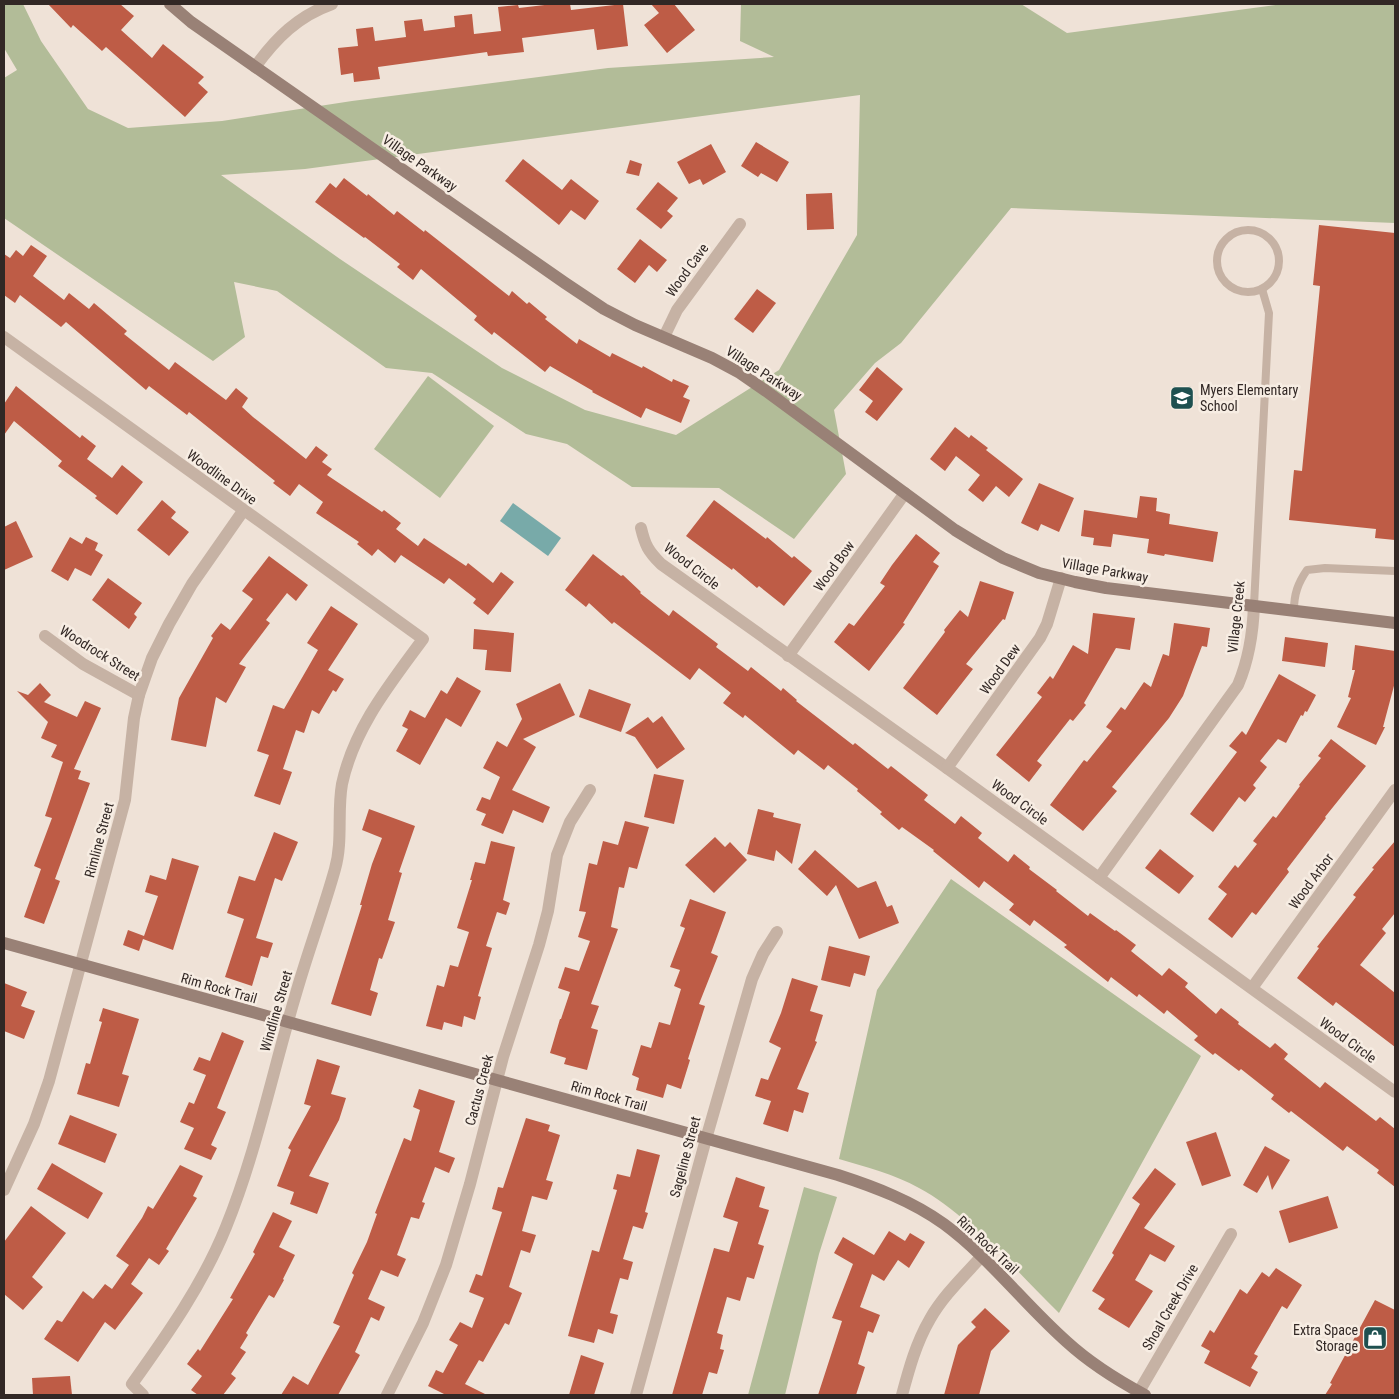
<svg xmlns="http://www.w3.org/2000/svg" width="1399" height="1399" viewBox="0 0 1399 1399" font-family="'Roboto Condensed',sans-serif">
  <rect width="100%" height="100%" fill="#efe2d7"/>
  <g fill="#b2bc98" fill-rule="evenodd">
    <path d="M4,4H23L41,41L88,109L128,128L222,121L352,101L608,68L774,57L740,41L741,4H1021L1067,33L1283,4H1395V223L1011,208L901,343L875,363L834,410L846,474L794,539L719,488L632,487L567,444L526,434L432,373L386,368L277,291L234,282L245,337L213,361L4,218V78L17,70L4,48ZM860,95L857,235L779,370L676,435L585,410L502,368L340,259L221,175L305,169Z"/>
    <polygon points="428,376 494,426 440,498 374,449"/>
    <path d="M951,879L1201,1056L1059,1313C1019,1274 968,1214 919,1188C894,1174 866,1167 839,1159L877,990Z"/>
    <polygon points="804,1187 837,1197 819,1254 785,1395 748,1395"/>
  </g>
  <polygon fill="#78aaa9" points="513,503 561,538 548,556 500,521"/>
  <g fill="#be5c46">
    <polygon points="48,4 120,4 134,16 121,30 152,58 163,44 204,77 198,83 208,92 185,117 106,47 102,51 73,25 71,28"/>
    <polygon points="553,4 570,4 571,10 623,4 628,46 597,50 594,29 522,38 524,52 488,56 487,52 378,67 380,79 354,82 353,73 341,75 338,48 358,46 356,29 373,27 375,41 406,37 404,21 422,19 424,31 455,27 454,16 472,14 474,34 501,31 498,7 518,5 519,8"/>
    <polygon points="651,4 674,4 695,30 667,53 644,25 659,13"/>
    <polygon points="756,142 789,162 777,182 761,173 758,177 741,166"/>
    <polygon points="711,144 726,172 703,185 700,179 689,184 677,162"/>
    <polygon points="523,159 562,190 571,179 599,201 585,220 571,210 559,225 505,181"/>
    <polygon points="630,160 642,164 639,176 626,173"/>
    <polygon points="344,178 367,196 368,194 394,215 397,211 424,232 425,230 509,296 512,291 527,304 529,302 547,317 545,319 577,344 579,339 610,357 612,353 642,368 643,366 672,382 673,379 689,386 683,397 690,400 681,423 646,408 641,418 592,392 593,391 550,366 545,372 494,332 492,335 474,320 477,316 421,269 413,280 397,267 400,264 365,237 364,238 315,202 330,183 336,188"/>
    <polygon points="658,182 678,198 667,211 673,216 661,229 636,209"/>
    <polygon points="832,193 834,229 807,230 806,194"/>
    <polygon points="1319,225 1395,233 1395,540 1375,538 1376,529 1289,520 1294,470 1302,471 1320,286 1313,285"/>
    <polygon points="640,239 667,260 657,272 649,265 635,283 617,269"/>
    <polygon points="31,245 47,256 33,276 64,300 69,293 89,309 94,303 127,331 124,334 169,370 175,362 226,400 236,388 248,398 242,407 253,417 306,459 316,446 328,455 322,462 332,469 327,475 382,512 384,510 401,523 396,529 418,546 424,538 466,566 468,563 493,583 501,572 514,582 488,615 473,603 476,599 449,578 444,584 401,555 395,563 378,549 372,556 357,544 359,542 316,513 323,502 299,484 290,496 273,483 275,481 189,412 187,415 149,386 146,390 66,322 61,327 20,295 15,303 4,295 4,254 10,258 16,250 23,256"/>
    <polygon points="757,289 776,303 753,333 734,319"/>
    <polygon points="877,367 903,389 877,421 865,412 873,401 859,390"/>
    <polygon points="16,386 80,438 82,435 96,446 87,459 112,478 122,465 143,482 117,515 95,498 97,496 58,466 62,461 14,421 4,435 4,404"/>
    <polygon points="955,427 969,438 971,435 988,448 986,450 1023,479 1009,497 996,486 983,502 968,490 980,475 956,456 945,471 930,459"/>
    <polygon points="1039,483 1074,498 1059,532 1041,524 1038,531 1021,523"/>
    <polygon points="1140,496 1157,498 1156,511 1170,514 1169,524 1218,532 1213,562 1165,554 1164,556 1147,553 1149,539 1113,534 1111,547 1093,545 1094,538 1081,536 1084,510 1137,518"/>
    <polygon points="162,500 176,512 171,518 189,532 169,556 137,530"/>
    <polygon points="714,500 766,539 767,537 792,558 794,556 812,571 784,606 759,586 757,588 733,568 732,570 686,536"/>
    <polygon points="16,521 33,557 4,570 4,527"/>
    <polygon points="916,534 940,553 933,562 939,566 903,623 905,624 869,671 834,642 849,623 854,626 885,586 880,583 892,565"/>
    <polygon points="70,537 82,544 86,537 98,543 95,550 103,555 91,576 75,568 68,581 51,571"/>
    <polygon points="593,554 621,576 623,575 641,592 640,593 669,616 673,610 718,644 716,647 748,671 751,667 781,691 783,688 797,700 796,701 853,745 855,743 888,769 891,766 928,795 924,800 955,824 961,816 982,833 978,838 1008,862 1014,854 1030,867 1029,869 1057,890 1056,891 1088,916 1090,913 1115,931 1116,930 1136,945 1131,951 1162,976 1169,968 1188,983 1185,987 1216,1014 1221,1008 1239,1022 1238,1024 1270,1048 1275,1043 1288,1054 1284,1059 1320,1088 1325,1082 1376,1121 1380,1117 1395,1129 1395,1187 1377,1173 1379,1170 1347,1146 1343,1151 1291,1111 1289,1113 1271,1099 1274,1095 1241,1069 1239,1071 1215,1053 1213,1055 1194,1040 1198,1036 1167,1010 1164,1014 1139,994 1137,997 1111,977 1108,982 1064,947 1067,945 1034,920 1030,926 1009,910 1014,904 984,881 979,888 933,851 934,850 902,827 899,830 880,814 882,812 857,791 858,789 828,765 824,770 798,750 794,755 745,715 743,718 723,703 731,693 699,668 690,680 614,622 612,624 589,603 586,607 565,590"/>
    <polygon points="269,556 308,585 296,601 287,593 266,620 270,623 239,664 246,667 226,703 216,697 206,747 171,740 179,698 213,638 211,636 221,623 230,630 253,599 242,591"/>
    <polygon points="108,578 142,603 134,614 137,617 129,629 92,600"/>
    <polygon points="980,581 1014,592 1005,620 1003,619 966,664 973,669 937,715 903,688 945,632 944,630 960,610 968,617"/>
    <polygon points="331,606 358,624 328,670 344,679 336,692 333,690 319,714 312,710 304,733 296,730 283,769 292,772 280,805 254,796 269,755 257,751 273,705 284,709 318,650 307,643"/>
    <polygon points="1093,613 1135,618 1130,650 1116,648 1084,703 1086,705 1073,721 1070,719 1037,761 1042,765 1029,782 996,755 1042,697 1037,693 1050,676 1053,679 1073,645 1088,654"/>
    <polygon points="1174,623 1210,628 1207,647 1202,646 1183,696 1169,718 1112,787 1117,791 1083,831 1050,805 1084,760 1087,762 1112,731 1106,727 1121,707 1125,710 1144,682 1151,687 1163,654 1169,656"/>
    <polygon points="474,629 514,633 511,672 485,670 487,650 473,649"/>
    <polygon points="1285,637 1328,643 1325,667 1282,661"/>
    <polygon points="1355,645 1395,651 1395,682 1383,727 1385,727 1376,745 1337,727 1351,698 1348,697 1355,670 1352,670"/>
    <polygon points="1279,674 1316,695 1307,712 1305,711 1303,716 1301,715 1286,743 1278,739 1260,761 1267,767 1253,785 1256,788 1245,802 1239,797 1213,832 1190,814 1237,752 1229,746 1242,731 1246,735"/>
    <polygon points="457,677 481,691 461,727 446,718 420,765 396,751 408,729 402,726 410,710 425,718 441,690 447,694"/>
    <polygon points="40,683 51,695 44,702 77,717 85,701 101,708 74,769 81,771 78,779 90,783 55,879 60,881 44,924 24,917 41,869 34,866 52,818 45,816 63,762 51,757 57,745 41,738 48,722 17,691 28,695"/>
    <polygon points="560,683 575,715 523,739 536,747 512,790 550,807 543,823 513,810 503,834 481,825 486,814 476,810 482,797 490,800 500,777 483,768 497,741 507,747 522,719 516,704"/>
    <polygon points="589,689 631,704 621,732 579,717"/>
    <polygon points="662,716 685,749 657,769 635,737 625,733 648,717 653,723"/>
    <polygon points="1331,739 1366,766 1325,817 1326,818 1287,869 1289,872 1256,915 1252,912 1232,938 1208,919 1227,894 1218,887 1235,865 1238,868 1257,844 1253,841 1273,816 1276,818 1300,786 1299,785 1321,758 1318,756"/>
    <polygon points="654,774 684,780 674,824 644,817"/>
    <polygon points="369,809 415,826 399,872 402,873 388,920 395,922 382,959 379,958 370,990 378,993 371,1016 331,1004 362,905 360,905 372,864 382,838 362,830"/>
    <polygon points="758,809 774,813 773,817 801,824 792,864 776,850 774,861 747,854"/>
    <polygon points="625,821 649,827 637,869 629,867 624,888 619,887 611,927 618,929 591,1004 599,1006 591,1028 598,1030 587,1070 564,1064 566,1058 550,1053 560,1019 561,1019 570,992 558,988 565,967 579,971 590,941 578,937 586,912 579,911 589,863 597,865 603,841 618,845"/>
    <polygon points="274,832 298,842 282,881 275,878 256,938 273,943 268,958 261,956 252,986 225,977 244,919 227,913 239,876 255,881"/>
    <polygon points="715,837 725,847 730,842 747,860 714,893 685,865"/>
    <polygon points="491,841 515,847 503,900 510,903 506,915 497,912 486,946 492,948 478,996 481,997 475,1020 464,1016 462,1027 444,1022 442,1030 426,1026 437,985 444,987 450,965 458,967 469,932 457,928 472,880 470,880 475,862 485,864"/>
    <polygon points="1395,841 1395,913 1382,929 1386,933 1360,965 1395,993 1395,1047 1336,1002 1333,1006 1297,978 1319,948 1317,947 1356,897 1353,895 1374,869 1372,868"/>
    <polygon points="1160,849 1194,876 1179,894 1145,868"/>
    <polygon points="815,850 858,888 876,881 887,907 892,905 899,923 859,939 836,885 827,896 798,869"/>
    <polygon points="172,858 199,866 173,950 143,939 139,951 123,945 128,930 144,936 158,896 145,892 150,875 166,880"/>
    <polygon points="690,899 726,912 711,953 718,956 699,1004 705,1006 688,1059 690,1060 681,1089 667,1084 663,1098 636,1090 639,1078 632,1075 641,1045 651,1048 659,1022 670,1025 681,989 674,986 680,970 670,967 685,928 680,926"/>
    <polygon points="829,946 870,956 865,976 854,973 850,987 821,980"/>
    <polygon points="792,978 818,986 810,1011 823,1015 815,1041 817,1042 797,1089 809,1093 803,1113 794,1110 788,1132 763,1124 771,1101 755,1096 761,1078 768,1080 781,1048 769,1042 781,1013"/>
    <polygon points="4,983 27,992 21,1006 35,1011 24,1039 4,1031"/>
    <polygon points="103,1008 139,1019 122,1074 129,1076 119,1107 77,1094 86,1063 90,1064 102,1022 99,1021"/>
    <polygon points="222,1032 244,1041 217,1108 226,1112 211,1145 217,1148 211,1160 184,1149 194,1128 180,1122 189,1102 194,1104 206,1075 193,1070 199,1057 210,1061"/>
    <polygon points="317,1059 340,1066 331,1094 346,1098 339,1120 309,1176 329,1183 317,1214 290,1204 294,1192 277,1186 291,1150 288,1148 311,1106 304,1104"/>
    <polygon points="419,1089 455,1101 439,1152 455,1158 449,1173 435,1167 422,1202 425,1203 419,1219 411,1217 397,1255 406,1259 398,1277 381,1270 368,1299 385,1307 379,1321 371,1317 355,1352 360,1355 338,1395 281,1395 293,1376 308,1385 340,1326 333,1323 354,1275 352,1273 367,1242 377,1214 375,1213 404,1138 411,1141 420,1110 413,1107"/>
    <polygon points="70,1115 117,1134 105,1163 58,1144"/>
    <polygon points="526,1118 550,1125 548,1131 560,1135 546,1180 553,1182 547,1200 532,1196 522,1231 536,1235 530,1253 521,1250 509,1287 522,1293 509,1325 505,1323 483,1362 479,1360 465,1384 487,1395 446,1395 428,1386 436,1370 443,1373 458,1345 449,1340 460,1322 472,1328 484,1298 469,1292 476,1274 482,1276 502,1212 492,1209 498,1187 503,1188"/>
    <polygon points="1216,1132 1231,1176 1202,1186 1186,1142"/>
    <polygon points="1265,1146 1290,1160 1272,1190 1268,1175 1257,1193 1243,1185"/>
    <polygon points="637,1149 660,1155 645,1212 648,1213 643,1229 633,1226 623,1259 633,1262 628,1280 620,1278 610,1313 618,1315 613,1334 598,1329 594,1343 568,1336 592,1250 599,1252 617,1190 613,1189 617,1174 630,1177"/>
    <polygon points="52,1163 103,1193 88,1219 37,1189"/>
    <polygon points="180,1165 203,1176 193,1196 197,1198 166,1249 169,1251 159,1265 149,1258 131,1284 143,1293 115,1330 105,1322 78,1362 44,1339 57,1320 62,1322 83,1291 93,1299 105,1284 112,1289 129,1265 116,1256 142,1218 148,1206 153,1209"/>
    <polygon points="1155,1168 1176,1184 1144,1228 1175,1246 1165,1262 1150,1254 1135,1280 1153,1291 1129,1328 1098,1309 1105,1299 1092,1291 1114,1255 1112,1253 1140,1204 1132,1198"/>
    <polygon points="736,1177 765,1187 759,1207 769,1210 758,1244 764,1246 754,1279 747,1277 740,1301 727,1297 717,1333 723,1335 720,1349 724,1350 717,1374 709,1372 702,1395 672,1395 714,1248 729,1252 738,1222 723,1217"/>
    <polygon points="1328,1196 1338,1228 1289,1243 1279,1211"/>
    <polygon points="31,1206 66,1233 32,1277 43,1287 23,1310 4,1294 4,1242"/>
    <polygon points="273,1212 292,1221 279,1247 295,1255 283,1279 284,1280 274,1298 269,1295 246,1333 248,1335 240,1348 246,1352 231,1374 236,1378 223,1395 198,1395 191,1390 202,1376 187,1364 198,1349 200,1351 233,1299 230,1298 255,1254 253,1252"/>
    <polygon points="889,1231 905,1241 910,1233 925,1242 909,1268 898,1260 884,1281 872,1274 860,1307 880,1315 873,1333 868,1331 858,1364 865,1367 856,1395 818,1395 842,1321 832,1318 853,1264 834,1253 843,1237 874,1255"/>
    <polygon points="1276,1268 1302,1285 1287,1309 1282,1306 1254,1354 1258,1356 1251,1368 1258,1372 1250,1387 1204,1363 1210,1351 1201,1346 1210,1330 1214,1333 1240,1289 1247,1294 1262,1272 1269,1277"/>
    <polygon points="1375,1300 1395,1310 1395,1395 1325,1395 1332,1384 1330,1383"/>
    <polygon points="985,1308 1010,1331 991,1351 979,1395 944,1395 958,1345 976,1327 971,1322"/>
    <polygon points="581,1355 604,1363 594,1395 569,1395"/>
    <polygon points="70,1376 72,1395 33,1395 32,1378"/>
  </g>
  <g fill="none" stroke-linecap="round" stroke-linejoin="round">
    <g stroke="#c6b2a4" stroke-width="8">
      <circle cx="1248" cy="261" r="31"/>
      <polyline points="1254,605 1269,313 1262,289"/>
      <path d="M1294,610C1294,594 1298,583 1307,570L1325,568L1395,571"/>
    </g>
    <g stroke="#c6b2a4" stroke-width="12">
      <path d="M255,67C276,38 298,16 332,4"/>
      <path d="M4,337L423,639C390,684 354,728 342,784C337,812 343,841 335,869C323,912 307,954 295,997C272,1074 256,1153 226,1227C203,1284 167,1335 132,1384L143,1395"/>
      <polyline points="664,337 677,310 740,224"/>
      <path d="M641,528C645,545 648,551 661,564L947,768L1395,1092"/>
      <polyline points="45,636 83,664 139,695"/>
      <polyline points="788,656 905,493"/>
      <polyline points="947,768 1040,638 1047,624 1061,578"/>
      <path d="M1099,878L1238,685C1249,659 1253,633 1254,605"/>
      <polyline points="1252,988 1395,790"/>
      <polyline points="4,1190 34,1124 49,1081 125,800 134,718 139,695 152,658 169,624 192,584 243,511"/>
      <polyline points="387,1395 423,1323 446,1265 470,1184 503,1057 539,945 548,911 557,855 570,822 590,790"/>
      <polyline points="636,1395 706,1139 752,979 763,954 777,932"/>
      <path d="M902,1395C909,1369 916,1343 930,1319C943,1296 963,1277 981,1257"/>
      <polyline points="1137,1395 1231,1234"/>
    </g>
    <g stroke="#998176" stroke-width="12">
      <polyline points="170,4 191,22 565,283 604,309 635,325 712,358 740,373 766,391 955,530 978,544 1003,558 1039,573 1075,582 1106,588 1395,623"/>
      <path d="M4,943L838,1175C875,1187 912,1201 944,1224C989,1257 1025,1305 1067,1342C1090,1363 1117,1380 1145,1395"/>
    </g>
  </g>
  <defs>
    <symbol id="school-square" viewBox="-11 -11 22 22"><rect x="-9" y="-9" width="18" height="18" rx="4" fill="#1e5050" stroke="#f7ede3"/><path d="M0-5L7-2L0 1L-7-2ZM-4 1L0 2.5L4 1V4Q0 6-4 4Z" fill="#fff"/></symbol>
    <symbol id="shop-square" viewBox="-11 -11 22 22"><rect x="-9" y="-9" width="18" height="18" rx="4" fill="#1e5050" stroke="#f7ede3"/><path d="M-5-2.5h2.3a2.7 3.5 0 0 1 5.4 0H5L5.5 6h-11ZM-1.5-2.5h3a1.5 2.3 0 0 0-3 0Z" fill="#fff"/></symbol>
  </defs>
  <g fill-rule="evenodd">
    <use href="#school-square" x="1168" y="384" width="28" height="28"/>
    <use href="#shop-square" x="1361" y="1324" width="28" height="28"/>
  </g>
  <g text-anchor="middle" stroke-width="5" stroke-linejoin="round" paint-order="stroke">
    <g font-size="14" fill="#322825" stroke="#f7ede3">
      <text transform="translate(420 163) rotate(35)" y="5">Village Parkway</text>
      <text transform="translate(687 270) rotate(-54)" y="5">Wood Cave</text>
      <text transform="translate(764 373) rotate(33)" y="5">Village Parkway</text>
      <text transform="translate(222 477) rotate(36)" y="5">Woodline Drive</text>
      <text transform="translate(692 566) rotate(38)" y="5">Wood Circle</text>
      <text transform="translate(834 566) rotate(-54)" y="5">Wood Bow</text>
      <text transform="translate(1105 570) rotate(10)" y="5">Village Parkway</text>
      <text transform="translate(1236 617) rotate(-84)" y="5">Village Creek</text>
      <text transform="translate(100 653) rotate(32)" y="5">Woodrock Street</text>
      <text transform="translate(1000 669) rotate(-54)" y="5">Wood Dew</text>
      <text transform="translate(1020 802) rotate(36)" y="5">Wood Circle</text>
      <text transform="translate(99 840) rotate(-75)" y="5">Rimline Street</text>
      <text transform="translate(1311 881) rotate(-54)" y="5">Wood Arbor</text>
      <text transform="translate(219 988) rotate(16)" y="5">Rim Rock Trail</text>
      <text transform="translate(276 1011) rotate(-74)" y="5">Windline Street</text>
      <text transform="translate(1348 1040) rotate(36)" y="5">Wood Circle</text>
      <text transform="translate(479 1090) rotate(-75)" y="5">Cactus Creek</text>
      <text transform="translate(609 1096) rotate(16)" y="5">Rim Rock Trail</text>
      <text transform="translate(685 1157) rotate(-75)" y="5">Sageline Street</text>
      <text transform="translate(988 1245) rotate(43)" y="5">Rim Rock Trail</text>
      <text transform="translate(1170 1307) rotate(-60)" y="5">Shoal Creek Drive</text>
    </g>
    <g font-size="14" fill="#322825" stroke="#f7ede3" text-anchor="start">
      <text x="1200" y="395">Myers Elementary<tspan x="1200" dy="16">School</tspan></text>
      <text x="1358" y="1335" text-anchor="end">Extra Space<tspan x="1358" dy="16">Storage</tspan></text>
    </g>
  </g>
  <rect width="1399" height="1399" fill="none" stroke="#322825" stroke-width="10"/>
</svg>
